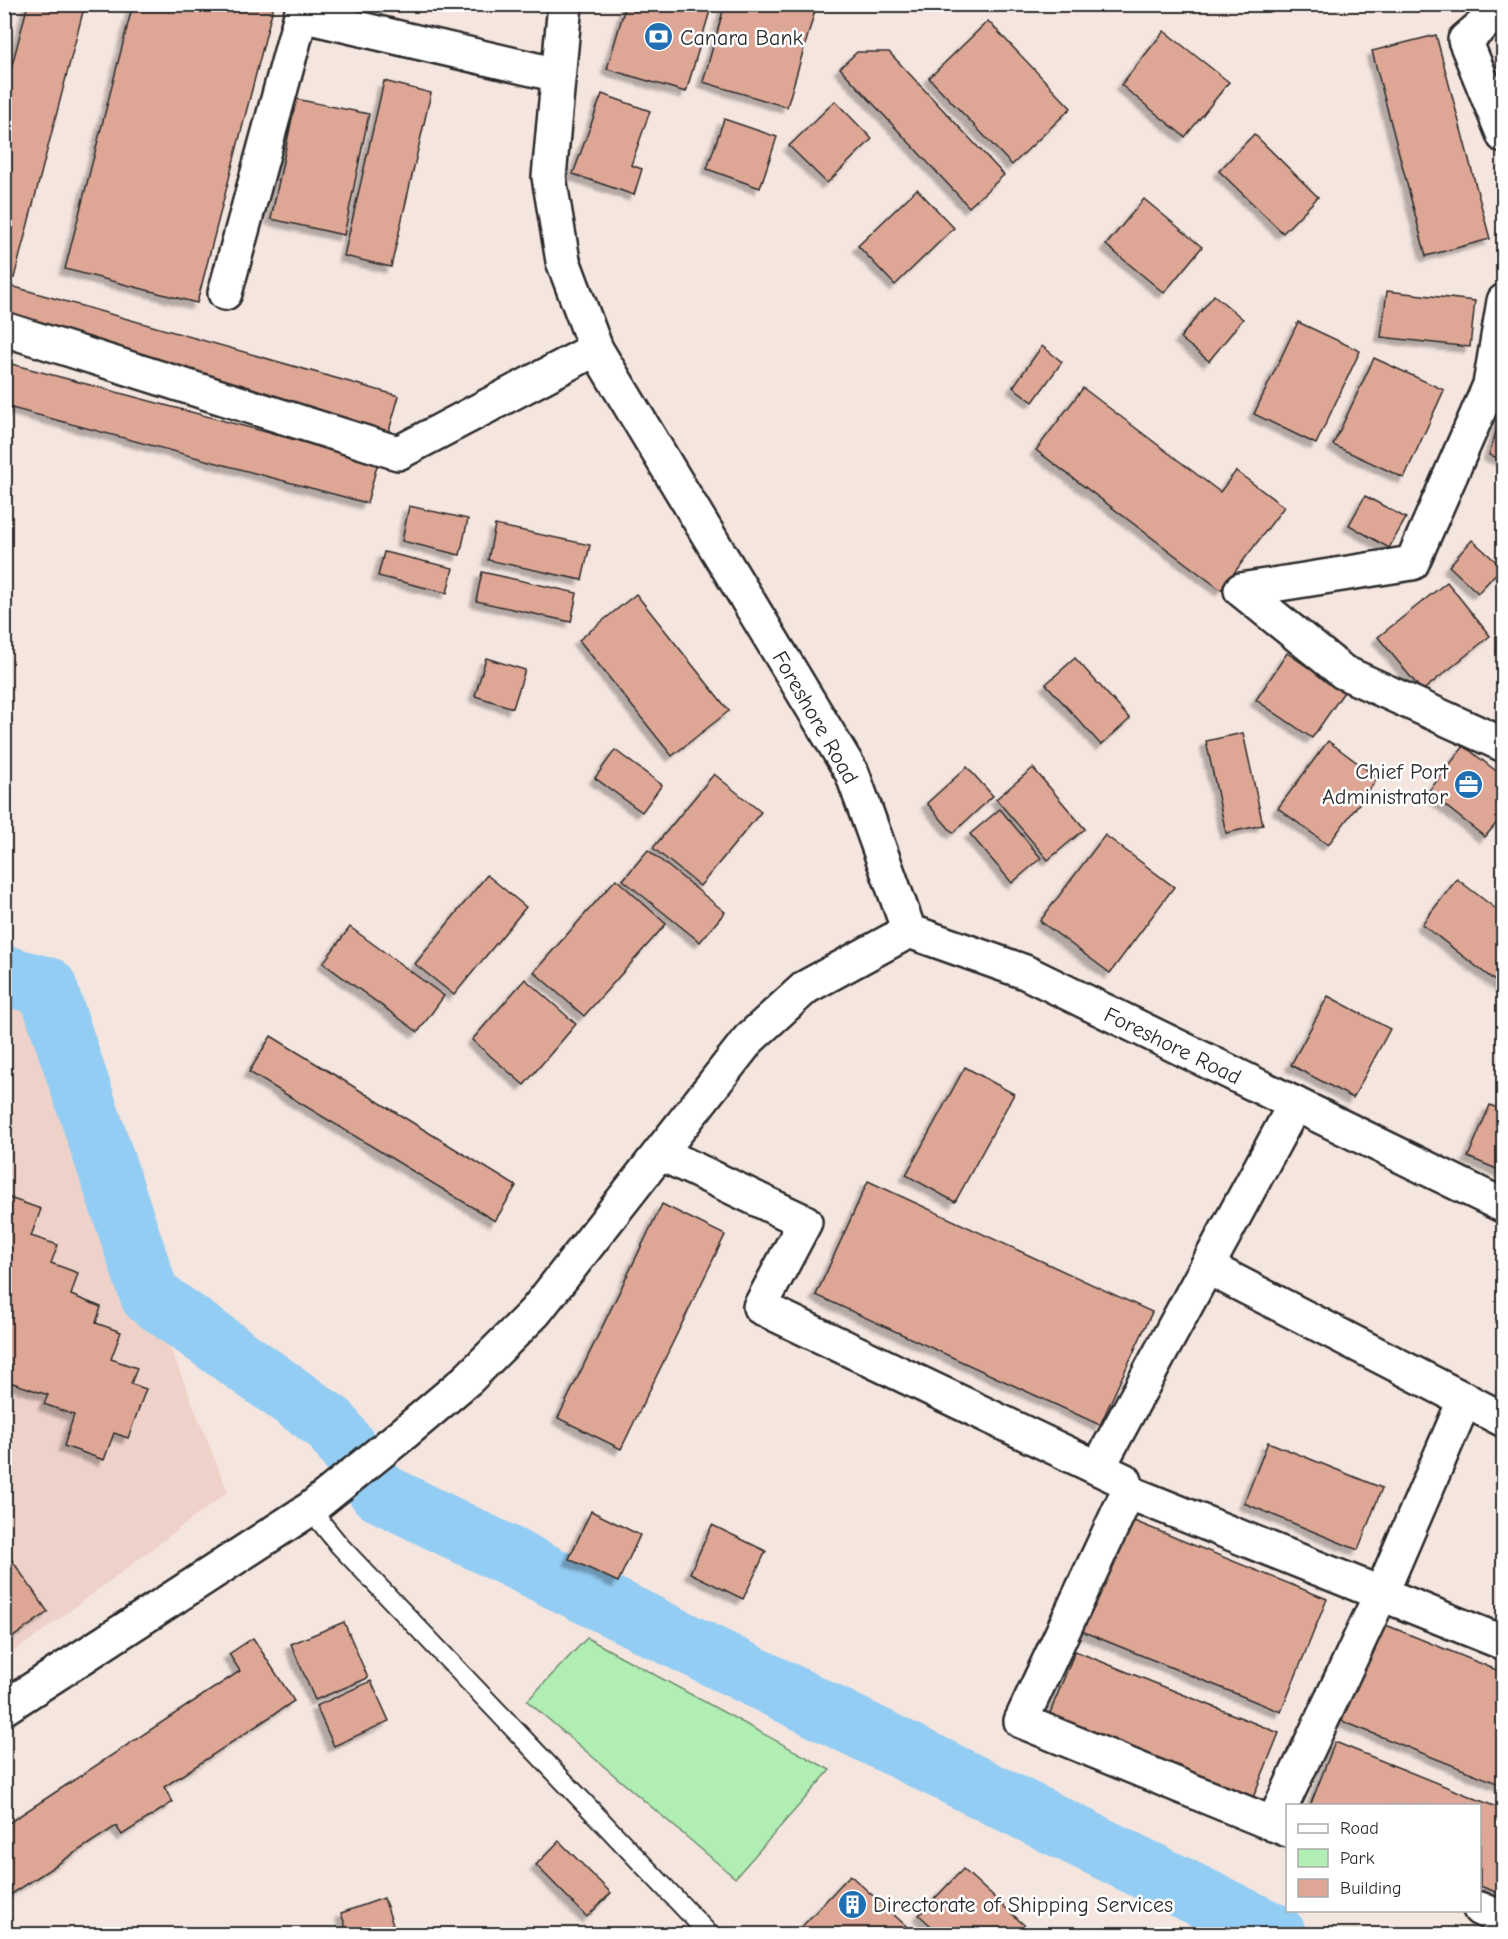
<svg xmlns="http://www.w3.org/2000/svg" width="1508" height="1939" viewBox="0 0 1508 1939" font-family="'Comic Neue',sans-serif">
  <defs>
    <filter id="shadow"><feDropShadow dx="-5.5" dy="5.5" stdDeviation="1.5" flood-color="#0004"/></filter>
  </defs>
  <rect width="100%" height="100%" fill="#f5e5df"/>
  <filter id="ink" filterUnits="userSpaceOnUse"><feTurbulence type="fractalNoise" baseFrequency=".0167" numOctaves="2"/><feDisplacementMap in="SourceGraphic" scale="12" xChannelSelector="R" yChannelSelector="G"/><feConvolveMatrix kernelMatrix="1 2 1 2 8 2 1 2 1" color-interpolation-filters="sRGB"/></filter>
  <g filter="url(#ink)">
    <polygon fill="#eed2c9" points="5,993 32,1002 228,1492 31,1640 5,1657"/>
    <polygon fill="#b1eeb4" stroke="#6e8c70" stroke-width="1.5" points="587,1638 830,1770 735,1878 527,1701"/>
    <g fill="none" stroke-linecap="round" stroke-linejoin="round">
      <polyline stroke="#94cdf3" stroke-width="60" points="4,975 47,987 150,1296 330,1424 379,1492 1276,1934"/>
    </g>
    <g fill="#dea795" stroke="#2b2b2b" stroke-width="1.5" filter="url(#shadow)">
      <polygon points="28,4 85,4 14,278 4,275 4,96"/>
      <polygon points="133,4 274,4 197,303 65,269"/>
      <polygon points="626,4 712,4 686,92 607,69"/>
      <polygon points="725,4 817,4 787,107 703,82"/>
      <polygon points="988,21 1071,108 1012,165 929,78"/>
      <polygon points="1164,31 1229,82 1185,137 1121,85"/>
      <polygon points="1436,35 1490,239 1426,256 1372,51"/>
      <polygon points="857,52 889,52 1004,175 969,207 840,68"/>
      <polygon points="384,81 431,93 391,267 344,256"/>
      <polygon points="602,94 650,111 631,165 642,169 634,195 573,174"/>
      <polygon points="296,99 369,114 344,235 271,219"/>
      <polygon points="835,101 872,139 827,183 789,146"/>
      <polygon points="724,119 777,137 760,188 707,169"/>
      <polygon points="1254,134 1318,197 1283,233 1219,171"/>
      <polygon points="917,189 954,228 895,285 858,246"/>
      <polygon points="1144,199 1202,247 1164,293 1106,245"/>
      <polygon points="4,284 399,396 388,434 4,325"/>
      <polygon points="1387,291 1475,301 1470,347 1381,337"/>
      <polygon points="1214,295 1243,319 1209,361 1180,338"/>
      <polygon points="1298,322 1360,351 1316,444 1254,414"/>
      <polygon points="1042,346 1062,362 1033,402 1013,387"/>
      <polygon points="1374,358 1444,390 1404,478 1333,445"/>
      <polygon points="4,362 378,462 367,503 4,406"/>
      <polygon points="1083,388 1220,492 1236,471 1284,507 1221,590 1036,450"/>
      <polygon points="1504,406 1504,460 1489,455"/>
      <polygon points="1365,496 1406,518 1389,548 1349,525"/>
      <polygon points="409,506 468,519 460,555 402,541"/>
      <polygon points="495,525 590,545 582,580 488,560"/>
      <polygon points="1472,540 1502,567 1478,593 1449,566"/>
      <polygon points="384,552 453,568 447,593 378,576"/>
      <polygon points="482,572 577,593 571,622 476,601"/>
      <polygon points="1447,582 1490,636 1422,691 1378,637"/>
      <polygon points="636,594 729,711 672,756 579,640"/>
      <polygon points="1287,653 1344,692 1312,738 1256,700"/>
      <polygon points="486,658 525,670 513,708 475,696"/>
      <polygon points="1075,658 1130,719 1101,745 1046,684"/>
      <polygon points="1243,733 1263,825 1226,833 1206,741"/>
      <polygon points="1328,741 1378,778 1328,845 1278,808"/>
      <polygon points="1464,746 1504,777 1504,814 1485,837 1428,792"/>
      <polygon points="615,750 662,785 642,812 595,778"/>
      <polygon points="967,767 993,796 953,833 927,803"/>
      <polygon points="1033,768 1085,829 1048,860 996,799"/>
      <polygon points="714,774 761,812 700,886 653,848"/>
      <polygon points="1000,809 1041,858 1012,883 970,834"/>
      <polygon points="1105,835 1174,887 1110,973 1040,921"/>
      <polygon points="648,850 725,912 700,942 623,880"/>
      <polygon points="487,875 526,907 454,995 415,964"/>
      <polygon points="616,879 666,924 584,1016 534,972"/>
      <polygon points="1457,879 1504,915 1504,988 1422,924"/>
      <polygon points="350,927 444,996 418,1032 323,963"/>
      <polygon points="525,979 576,1024 524,1085 472,1040"/>
      <polygon points="1328,996 1390,1029 1353,1098 1291,1065"/>
      <polygon points="271,1036 516,1186 495,1221 249,1072"/>
      <polygon points="965,1067 1014,1094 955,1202 906,1175"/>
      <polygon points="1490,1105 1504,1111 1504,1172 1468,1157"/>
      <polygon points="868,1181 1152,1312 1100,1425 816,1295"/>
      <polygon points="4,1196 41,1209 31,1236 58,1245 51,1263 78,1273 71,1295 101,1307 96,1323 121,1332 111,1359 137,1368 131,1384 146,1389 128,1438 114,1433 104,1460 64,1446 74,1415 44,1404 48,1395 4,1380"/>
      <polygon points="662,1204 725,1235 621,1449 558,1418"/>
      <polygon points="1268,1442 1382,1488 1358,1550 1244,1503"/>
      <polygon points="591,1511 640,1535 618,1582 569,1559"/>
      <polygon points="1124,1517 1327,1599 1281,1712 1079,1630"/>
      <polygon points="712,1525 766,1551 743,1599 690,1573"/>
      <polygon points="7,1553 48,1612 6,1642 4,1555"/>
      <polygon points="344,1622 368,1678 315,1700 291,1644"/>
      <polygon points="1381,1623 1504,1673 1504,1786 1342,1721"/>
      <polygon points="253,1638 294,1701 164,1787 173,1802 122,1835 116,1826 4,1899 4,1826 240,1671 229,1654"/>
      <polygon points="1075,1651 1279,1733 1252,1800 1048,1718"/>
      <polygon points="371,1681 389,1721 334,1746 316,1706"/>
      <polygon points="1335,1742 1504,1810 1504,1895 1480,1886 1480,1806 1310,1806"/>
      <polygon points="559,1841 611,1893 587,1917 536,1865"/>
      <polygon points="963,1869 1034,1934 940,1934 919,1915"/>
      <polygon points="850,1875 915,1934 796,1933"/>
      <polygon points="384,1898 396,1934 348,1934 341,1913"/>
    </g>
    <g fill="none" stroke-linecap="round" stroke-linejoin="round">
      <defs>
        <polyline id="lane" points="310,1509 340,1546 709,1934"/>
        <g id="street">
          <polyline points="1504,7 1465,40 1504,136"/>
          <polyline points="225,293 301,15 558,75"/>
          <polyline points="1504,301 1490,385 1412,563 1241,590 1343,672 1504,745"/>
          <polyline points="4,329 398,453 596,349"/>
          <polyline points="660,1153 805,1222 760,1307 1125,1481 1128,1492 1504,1643"/>
          <polyline points="1207,1267 1504,1420"/>
          <polyline points="1098,1468 1295,1104"/>
          <polyline points="1128,1492 1021,1721 1288,1830"/>
          <polyline points="1273,1824 1381,1594 1465,1399"/>
          <polyline points="1480,1909 1504,1919"/>
        </g>
        <g id="secondary">
          <polyline points="565,4 549,177 563,261 596,349 852,773 909,931 1025,972 1504,1206"/>
          <polyline points="4,1708 310,1509 403,1434 468,1379 535,1312 749,1039 806,987 909,931"/>
        </g>
      </defs>
      <use href="#lane" stroke="#2b2b2b" stroke-width="22"/>
      <use href="#street" stroke="#2b2b2b" stroke-width="38"/>
      <use href="#secondary" stroke="#2b2b2b" stroke-width="38"/>
      <use href="#lane" stroke="#fff" stroke-width="18"/>
      <use href="#street" stroke="#fff" stroke-width="33"/>
      <use href="#secondary" stroke="#fff" stroke-width="33"/>
    </g>
  </g>
  <defs>
    <symbol id="bank-disc" viewBox="-11 -11 22 22"><circle r="9.5" fill="#1f6fb2" stroke="#fff"/><path d="M-6-4H6V4H-6ZM0-2.3a2.3 2.3 0 1 0 0 4.6a2.3 2.3 0 1 0 0-4.6Z" fill="#fff"/></symbol>
    <symbol id="office-disc" viewBox="-11 -11 22 22"><circle r="9.5" fill="#1f6fb2" stroke="#fff"/><path d="M-6-3h4V-5.5h4V-3h4V5H-6ZM-1-4.5V-3h2v-1.5ZM-6 0V1H6V0Z" fill="#fff"/></symbol>
    <symbol id="building-disc" viewBox="-11 -11 22 22"><circle r="9.5" fill="#1f6fb2" stroke="#fff"/><path d="M-4-6H4V6H1V3H-1V6H-4ZM-2.5-4.3h1.7v1.8h-1.7ZM.8-4.3h1.7v1.8H.8ZM-2.5-1h1.7V.8h-1.7ZM.8-1h1.7V.8H.8Z" fill="#fff"/></symbol>
  </defs>
  <g fill-rule="evenodd">
    <use href="#bank-disc" x="642" y="20" width="33" height="33"/>
    <use href="#office-disc" x="1452" y="768" width="33" height="33"/>
    <use href="#building-disc" x="836" y="1888" width="33" height="33"/>
  </g>
  <g text-anchor="middle" stroke-width="5" stroke-linejoin="round" paint-order="stroke">
    <g font-size="22" fill="#2b2b2b" stroke="#fff" text-anchor="start">
      <text x="680" y="45">Canara Bank</text>
      <text x="1448" y="779" text-anchor="end">Chief Port<tspan x="1448" dy="25">Administrator</tspan></text>
      <text x="873" y="1912">Directorate of Shipping Services</text>
    </g>
    <g font-size="22" fill="#2b2b2b" stroke="#fff">
      <text transform="translate(816 717) rotate(60)" y="8">Foreshore Road</text>
      <text transform="translate(1173 1045) rotate(26)" y="8">Foreshore Road</text>
    </g>
  </g>
  <rect width="1508" height="1939" fill="none" stroke="#fff" stroke-width="24"/>
  <rect x="12" y="12" width="1484" height="1915" fill="none" stroke="#2b2b2b" stroke-width="2" filter="url(#ink)"/>
  <rect x="1286" y="1804" width="195" height="108" fill="#ffffff" stroke="#aaaaaa" stroke-width="1.5"/>
  <rect x="1298" y="1824" width="30" height="9" fill="#ffffff" stroke="#aaaaaa" stroke-width="1.5"/>
  <text x="1340" y="1834" font-size="18" fill="#2b2b2b">Road</text>
  <rect x="1298" y="1849" width="30" height="18" fill="#b1eeb4" stroke="#aaaaaa" stroke-width="1.5"/>
  <text x="1340" y="1864" font-size="18" fill="#2b2b2b">Park</text>
  <rect x="1298" y="1879" width="30" height="18" fill="#dea795" stroke="#aaaaaa" stroke-width="1.5"/>
  <text x="1340" y="1894" font-size="18" fill="#2b2b2b">Building</text>
</svg>
